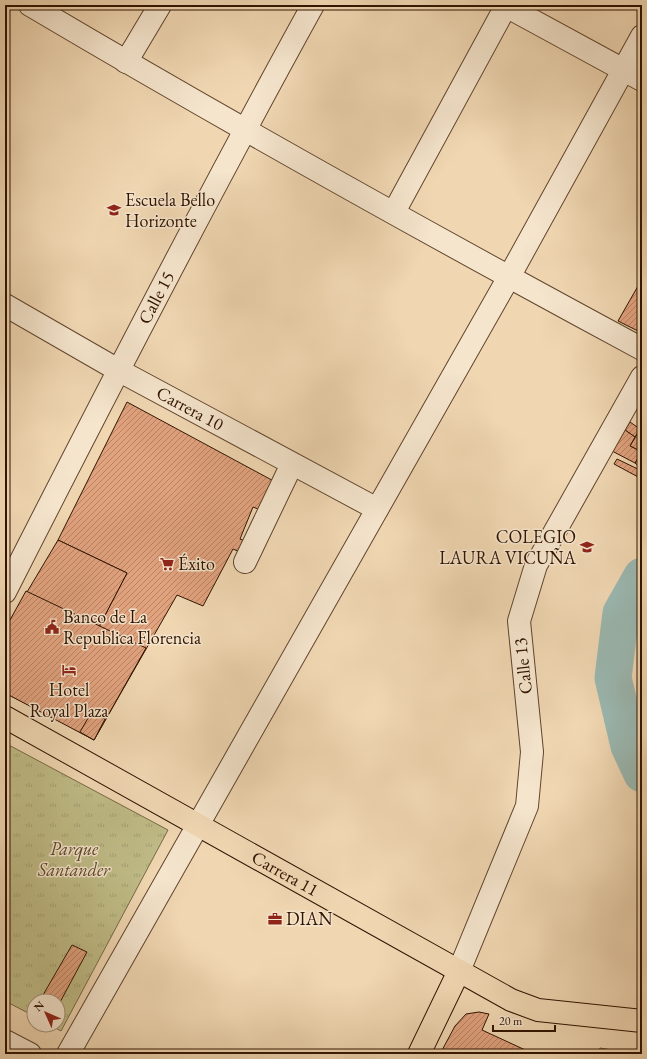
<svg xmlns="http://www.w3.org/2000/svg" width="647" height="1059" viewBox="0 0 647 1059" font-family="'EB Garamond',serif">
  <defs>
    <pattern id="grass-dots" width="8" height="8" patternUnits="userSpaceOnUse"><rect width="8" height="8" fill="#c0bd88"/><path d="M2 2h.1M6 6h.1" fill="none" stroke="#a5a274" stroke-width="1.8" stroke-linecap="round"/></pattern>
    <pattern id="park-tufts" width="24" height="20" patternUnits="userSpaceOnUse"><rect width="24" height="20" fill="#c0bd88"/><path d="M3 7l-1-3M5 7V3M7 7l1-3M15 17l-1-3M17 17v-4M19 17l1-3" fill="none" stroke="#a5a274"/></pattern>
    <pattern id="building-hatch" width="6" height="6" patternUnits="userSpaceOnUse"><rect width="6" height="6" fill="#e1a27e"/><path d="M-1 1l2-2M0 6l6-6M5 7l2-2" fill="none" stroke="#b78365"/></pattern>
  </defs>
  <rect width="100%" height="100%" fill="#f0d7b2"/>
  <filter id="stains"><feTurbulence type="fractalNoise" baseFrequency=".005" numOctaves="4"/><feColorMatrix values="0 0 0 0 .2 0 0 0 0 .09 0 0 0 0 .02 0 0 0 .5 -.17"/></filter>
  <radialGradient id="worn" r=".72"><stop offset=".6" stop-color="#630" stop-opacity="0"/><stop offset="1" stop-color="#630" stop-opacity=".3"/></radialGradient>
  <polygon fill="url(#grass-dots)" stroke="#786844" points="600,1048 636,1054 597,1054"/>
  <polygon fill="url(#park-tufts)" stroke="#786844" points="5,743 168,830 61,1031 50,1025 58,1025 58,1001 34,1001 34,1016 5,1001"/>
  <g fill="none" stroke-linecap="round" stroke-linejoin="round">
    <polyline stroke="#9bb8b1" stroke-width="37" points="642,576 621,613 613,678 629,746 642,774"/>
  </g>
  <g fill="url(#building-hatch)" stroke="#301300">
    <polygon points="642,279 642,333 618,321"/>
    <polygon points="127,402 281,485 268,513 253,507 240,539 248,542 242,553 233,549 203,606 177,595 94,740 52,717 127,573 58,540"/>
    <polygon points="630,422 640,429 635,437 625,430"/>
    <polygon points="642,426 642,452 630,446"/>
    <polygon points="625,430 635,437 630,446 642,452 635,463 612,451"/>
    <polygon points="642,452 642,469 635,463"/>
    <polygon points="617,459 642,471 640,478 614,464"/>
    <polygon points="58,540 127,573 52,717 5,693 5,629"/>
    <polygon points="26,591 146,648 94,740 5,693 5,629"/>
    <polygon points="91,713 105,719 94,740 80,732"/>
    <polygon points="72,945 87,952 59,1004 58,1001 54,1001 43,995"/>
    <polygon points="479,1012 489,1014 482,1030 534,1054 440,1054 455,1026 466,1014"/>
  </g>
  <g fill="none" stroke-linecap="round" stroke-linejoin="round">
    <defs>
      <g id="minor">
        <path d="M30,5C231,124 436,238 642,349"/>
        <polyline points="504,5 642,80"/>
        <polyline points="126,62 160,5"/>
        <polyline points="394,212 506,6"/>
        <path id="s1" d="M5,305L118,370L377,509"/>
        <polyline points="245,562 292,464"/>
        <path id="s2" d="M5,592C105,395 206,199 313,5"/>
        <polyline points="459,971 527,806 532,752 519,621 536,565 642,377"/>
        <polyline points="5,1041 30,1054"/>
        <polyline points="68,1054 509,277 642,36"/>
      </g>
      <g id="major">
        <path id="s3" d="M5,717L511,1000L538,1010L642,1021"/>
        <polyline points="419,1054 459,971"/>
      </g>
    </defs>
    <use href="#minor" stroke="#60442c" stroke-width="24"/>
    <use href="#major" stroke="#301300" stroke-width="24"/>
    <use href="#minor" stroke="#f5e5cd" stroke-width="22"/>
    <use href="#major" stroke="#f0d7b2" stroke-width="22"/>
  </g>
  <defs>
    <symbol id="school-bare" viewBox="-9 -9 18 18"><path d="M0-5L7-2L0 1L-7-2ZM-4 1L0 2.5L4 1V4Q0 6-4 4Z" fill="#8f2418" stroke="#f5e5cd" stroke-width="2.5" paint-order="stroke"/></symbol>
    <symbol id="supermarket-bare" viewBox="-9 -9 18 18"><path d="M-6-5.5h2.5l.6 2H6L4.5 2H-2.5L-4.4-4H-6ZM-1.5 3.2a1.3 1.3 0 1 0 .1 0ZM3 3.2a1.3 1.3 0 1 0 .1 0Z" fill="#8f2418" stroke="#f5e5cd" stroke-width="2.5" paint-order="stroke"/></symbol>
    <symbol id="civic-bare" viewBox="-9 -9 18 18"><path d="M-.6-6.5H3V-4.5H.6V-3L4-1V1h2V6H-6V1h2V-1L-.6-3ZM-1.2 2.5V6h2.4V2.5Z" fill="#8f2418" stroke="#f5e5cd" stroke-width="2.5" paint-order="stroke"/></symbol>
    <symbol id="hotel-bare" viewBox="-9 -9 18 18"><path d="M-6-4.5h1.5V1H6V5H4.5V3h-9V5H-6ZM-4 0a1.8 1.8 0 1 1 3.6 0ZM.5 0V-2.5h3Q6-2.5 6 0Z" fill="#8f2418" stroke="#f5e5cd" stroke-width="2.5" paint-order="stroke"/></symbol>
    <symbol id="office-bare" viewBox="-9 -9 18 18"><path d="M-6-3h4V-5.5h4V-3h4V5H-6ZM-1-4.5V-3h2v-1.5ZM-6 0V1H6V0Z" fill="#8f2418" stroke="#f5e5cd" stroke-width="2.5" paint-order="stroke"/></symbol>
  </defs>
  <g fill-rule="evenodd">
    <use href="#school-bare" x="104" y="200" width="20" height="20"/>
    <use href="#school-bare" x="577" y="537" width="20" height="20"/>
    <use href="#supermarket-bare" x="157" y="554" width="20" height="20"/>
    <use href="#civic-bare" x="42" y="617" width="20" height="20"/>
    <use href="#hotel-bare" x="59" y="660" width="20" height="20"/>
    <use href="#office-bare" x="265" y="909" width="20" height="20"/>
  </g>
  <g text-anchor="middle" stroke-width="3" stroke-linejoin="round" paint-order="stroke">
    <g font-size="18" fill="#301300" stroke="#f5e5cd" text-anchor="start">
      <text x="125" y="206">Escuela Bello<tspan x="125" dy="21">Horizonte</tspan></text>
      <text x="576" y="543" text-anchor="end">COLEGIO<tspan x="576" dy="21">LAURA VICUÑA</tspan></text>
      <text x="178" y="570">Éxito</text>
      <text x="63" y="623">Banco de La<tspan x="63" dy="21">Republica Florencia</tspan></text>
      <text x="69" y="696" text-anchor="middle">Hotel<tspan x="69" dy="21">Royal Plaza</tspan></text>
      <text x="286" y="925">DIAN</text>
    </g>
    <g font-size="18" fill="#301300" stroke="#f5e5cd">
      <text dy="6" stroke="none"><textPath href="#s2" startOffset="331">Calle 15</textPath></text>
      <text dy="6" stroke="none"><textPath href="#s1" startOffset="212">Carrera 10</textPath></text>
      <text transform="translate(523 666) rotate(-96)" y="6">Calle 13</text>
      <text dy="6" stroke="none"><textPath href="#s3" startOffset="321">Carrera 11</textPath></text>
    </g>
    <g font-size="18" font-style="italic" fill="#5b4629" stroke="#f5e5cd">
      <text x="74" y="855">Parque<tspan x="74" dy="21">Santander</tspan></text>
    </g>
  </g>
  <rect width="647" height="1059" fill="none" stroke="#f0d7b2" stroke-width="20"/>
  <rect x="6" y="6" width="635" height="1047" fill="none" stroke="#301300" stroke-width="2"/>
  <rect x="10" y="10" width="627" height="1039" fill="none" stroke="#301300"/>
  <g transform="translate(46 1013) rotate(315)"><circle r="19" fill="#f5e5cd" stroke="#a6917b"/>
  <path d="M0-3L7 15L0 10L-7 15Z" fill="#8f2418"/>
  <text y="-6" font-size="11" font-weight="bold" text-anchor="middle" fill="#301300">N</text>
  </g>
  <path d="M493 1025v6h62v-6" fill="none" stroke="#301300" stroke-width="2"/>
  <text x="499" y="1025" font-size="12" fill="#301300" stroke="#f5e5cd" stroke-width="3" paint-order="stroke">20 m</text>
  <rect width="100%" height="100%" filter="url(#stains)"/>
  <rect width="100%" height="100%" fill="url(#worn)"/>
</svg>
